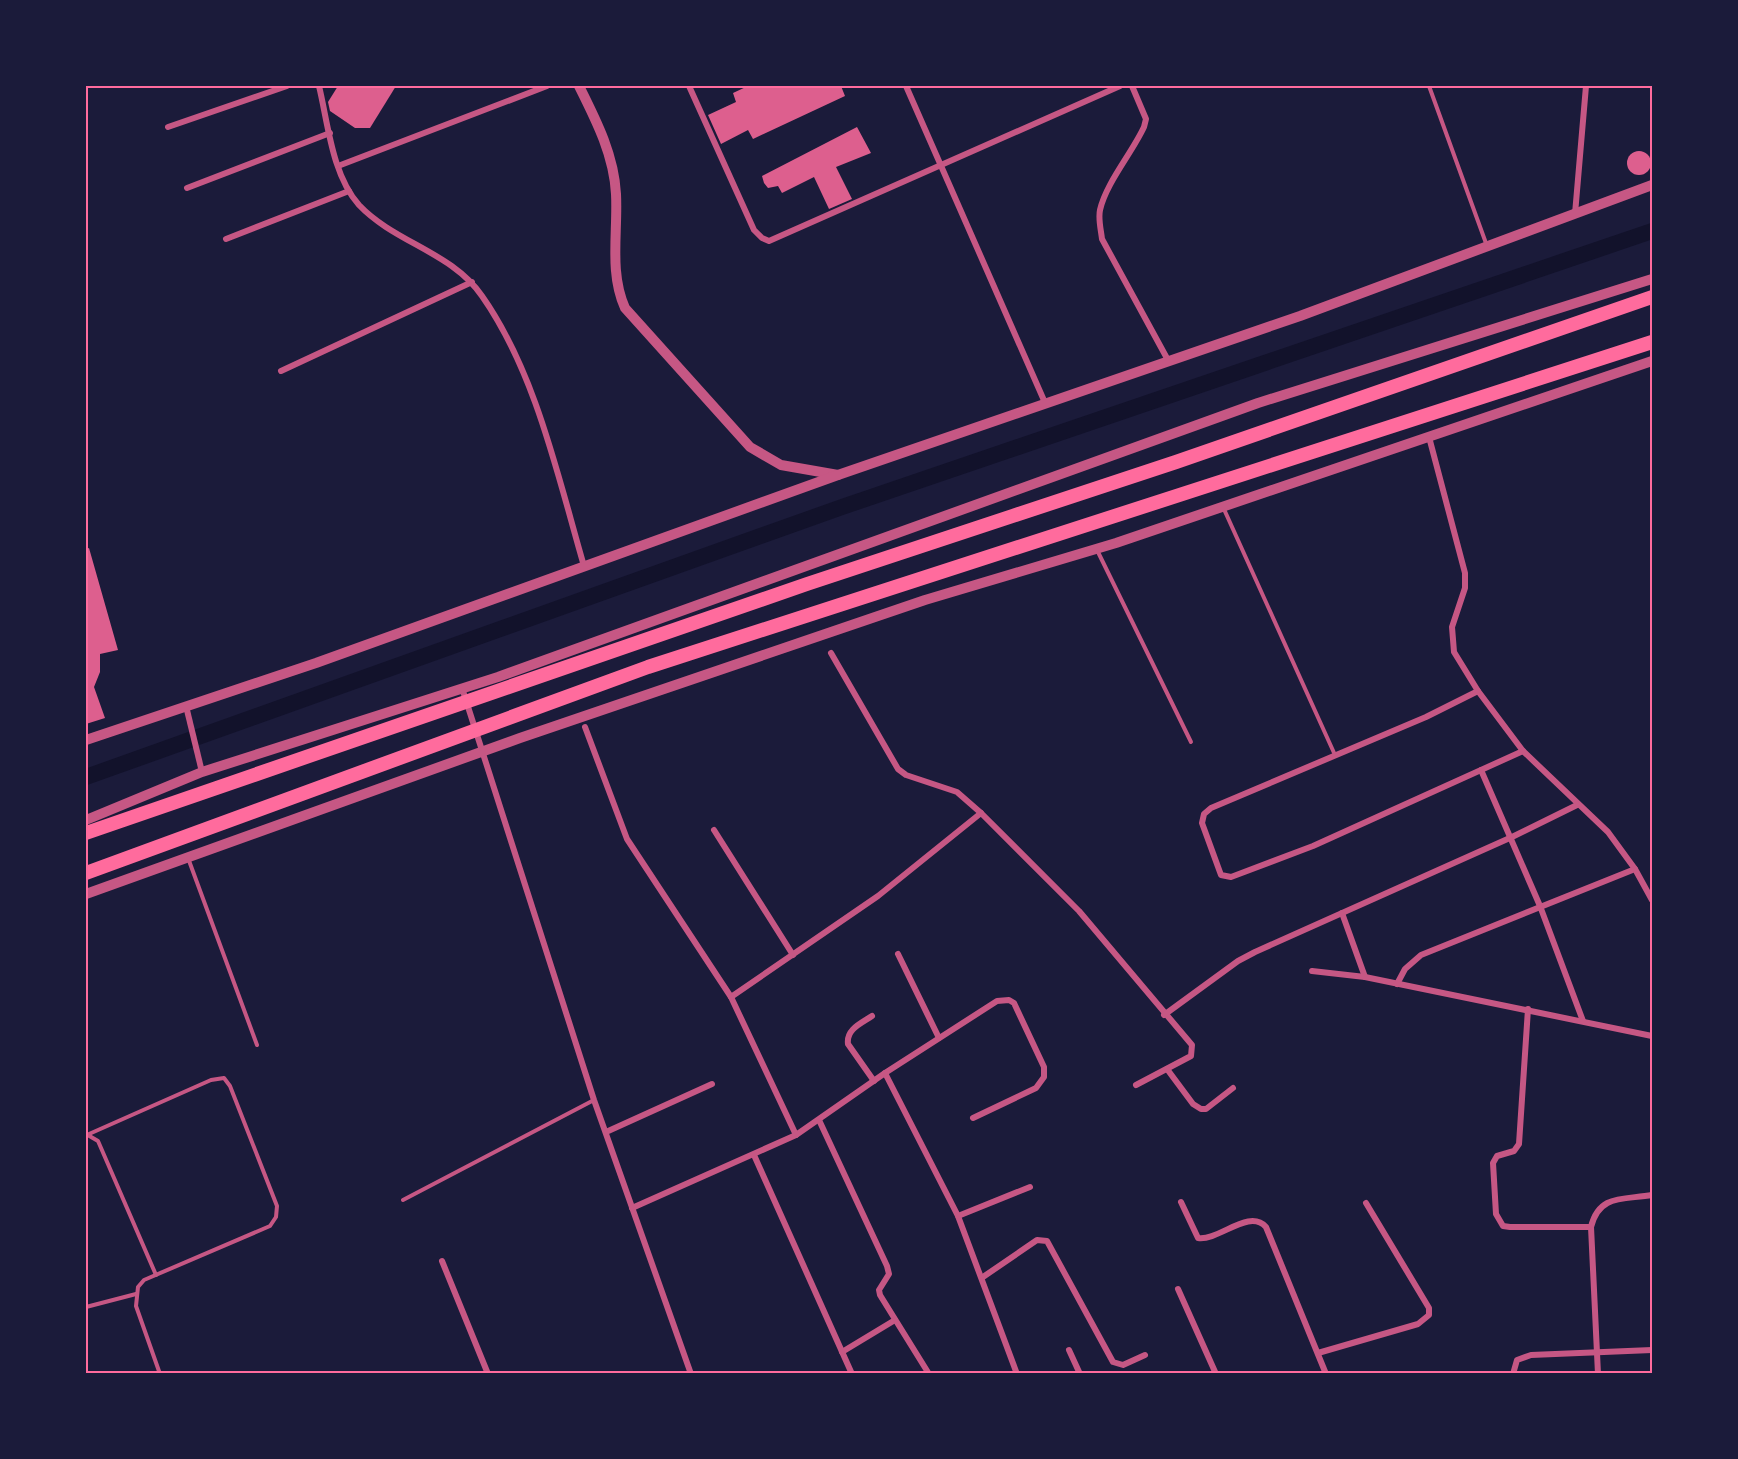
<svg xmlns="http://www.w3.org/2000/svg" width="1738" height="1459" viewBox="0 0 1738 1459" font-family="Poppins,sans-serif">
  <rect width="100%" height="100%" fill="#1b1b3a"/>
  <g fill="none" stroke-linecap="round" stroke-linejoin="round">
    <polyline stroke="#12122b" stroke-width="16" points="86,777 842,507 1652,231"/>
  </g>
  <g fill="#dd5f8e">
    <polygon points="338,86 396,86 370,128 355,128 330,111 328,102"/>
    <polygon points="748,86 841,86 845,96 753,139 748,130 721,144 708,115 736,102 733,93"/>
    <polygon points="857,127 871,153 836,167 852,199 829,209 814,177 782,193 778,186 768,188 764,183 762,176"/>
    <circle cx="1639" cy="163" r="12"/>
    <polygon points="89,548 118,650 100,654 100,672 94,687 105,718 86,724 86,549"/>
  </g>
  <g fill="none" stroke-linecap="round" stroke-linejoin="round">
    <g stroke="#c65784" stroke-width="4">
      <polyline points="1429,86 1487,246"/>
      <polyline points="1223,507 1335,755"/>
      <polyline points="1097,550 1191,742"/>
      <polyline points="188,858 257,1045"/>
      <polyline points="86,1134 98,1141 156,1275"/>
      <polyline points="89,1134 211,1080 224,1078 230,1086 277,1206 276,1217 270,1226 144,1280 138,1287 136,1306 160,1374"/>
      <polyline points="403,1200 594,1100"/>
      <polyline points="86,1307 136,1294"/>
    </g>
    <g stroke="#c65784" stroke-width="6">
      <path d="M319,86C328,123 332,175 359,205C395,243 452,252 482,296C536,373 558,477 584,566"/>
      <polyline points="689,86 754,230 762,238 769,241 1120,86"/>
      <polyline points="906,86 1046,405"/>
      <path d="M1132,86L1146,119L1144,127C1132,153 1106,183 1100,210C1098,219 1101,230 1102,239L1169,362"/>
      <polyline points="168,127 287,86"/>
      <polyline points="338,166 547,86"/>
      <polyline points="187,188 330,133"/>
      <polyline points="1575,214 1586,86"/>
      <polyline points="226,239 349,191"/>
      <polyline points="281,371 472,282"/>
      <polyline points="1429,437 1465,573 1465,588 1452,627 1454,652 1478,691 1523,751 1608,832 1635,869 1652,900"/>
      <polyline points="831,653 898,769 906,775 957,792 981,813 1079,911 1192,1045 1191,1056 1136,1085"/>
      <polyline points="462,688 594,1100 691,1374"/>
      <polyline points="1478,691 1426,717 1211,808 1204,814 1202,823 1221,875 1231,877 1313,846 1523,751"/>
      <polyline points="186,706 202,772"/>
      <polyline points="585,727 627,839 731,997 796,1135"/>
      <polyline points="1481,770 1540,906 1583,1021"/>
      <polyline points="714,830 793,955"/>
      <polyline points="1342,913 1365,977"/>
      <polyline points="898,954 939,1038"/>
      <polyline points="1312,971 1365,977 1652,1036"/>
      <polyline points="1397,984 1405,969 1421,955 1635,869"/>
      <polyline points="731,997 878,896 981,813"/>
      <polyline points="1528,1009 1519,1144 1514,1151 1497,1156 1493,1163 1496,1214 1503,1226 1510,1227 1591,1227"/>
      <polyline points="1164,1015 1238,961 1255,952 1512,837 1577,805"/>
      <path d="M872,1016C862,1023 846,1029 848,1044L874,1081"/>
      <polyline points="1167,1069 1193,1104 1201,1109 1206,1109 1233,1088"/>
      <polyline points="885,1073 958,1216 1017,1374"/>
      <polyline points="819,1120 887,1266 889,1274 879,1290 880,1295 929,1374"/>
      <polyline points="606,1132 712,1084"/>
      <polyline points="754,1155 852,1374"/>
      <path d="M1181,1202L1198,1238C1219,1241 1249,1208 1266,1227L1326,1374"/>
      <polyline points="632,1208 796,1135 885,1073 997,1001 1009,1000 1014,1003 1044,1067 1044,1077 1036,1088 973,1118"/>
      <polyline points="958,1216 1030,1187"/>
      <polyline points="442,1261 488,1374"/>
      <polyline points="983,1277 1037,1240 1047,1241 1113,1362 1123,1365 1145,1355"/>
      <polyline points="1178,1289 1216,1374"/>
      <polyline points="1069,1350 1080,1374"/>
      <polyline points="842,1352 895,1320"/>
      <polyline points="1318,1353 1418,1324 1429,1315 1429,1308 1366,1203"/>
      <polyline points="1513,1374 1517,1360 1531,1355 1652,1350"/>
      <path d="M1598,1374L1591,1227C1599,1194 1623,1200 1652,1195"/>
    </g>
    <g stroke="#c65784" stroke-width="10">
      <path d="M579,86C596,120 614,155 616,194C618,232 609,273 625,308L750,447L781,465L838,475"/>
      <polyline points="86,740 316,663 838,475 1300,316 1652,185"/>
      <polyline points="86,820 202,772 498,677 1258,403 1652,279"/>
      <polyline points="86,894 520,738 925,600 1116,543 1652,361"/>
    </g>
    <g stroke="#ff6b9d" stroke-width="14">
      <polyline points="86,833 807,584 1176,462 1652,297"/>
      <polyline points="86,873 648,667 1652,342"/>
    </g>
  </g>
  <rect width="1738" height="1459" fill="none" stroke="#1b1b3a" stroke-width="174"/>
  <rect x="87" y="87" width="1564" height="1285" fill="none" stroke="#ff6b9d" stroke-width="2"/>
</svg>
